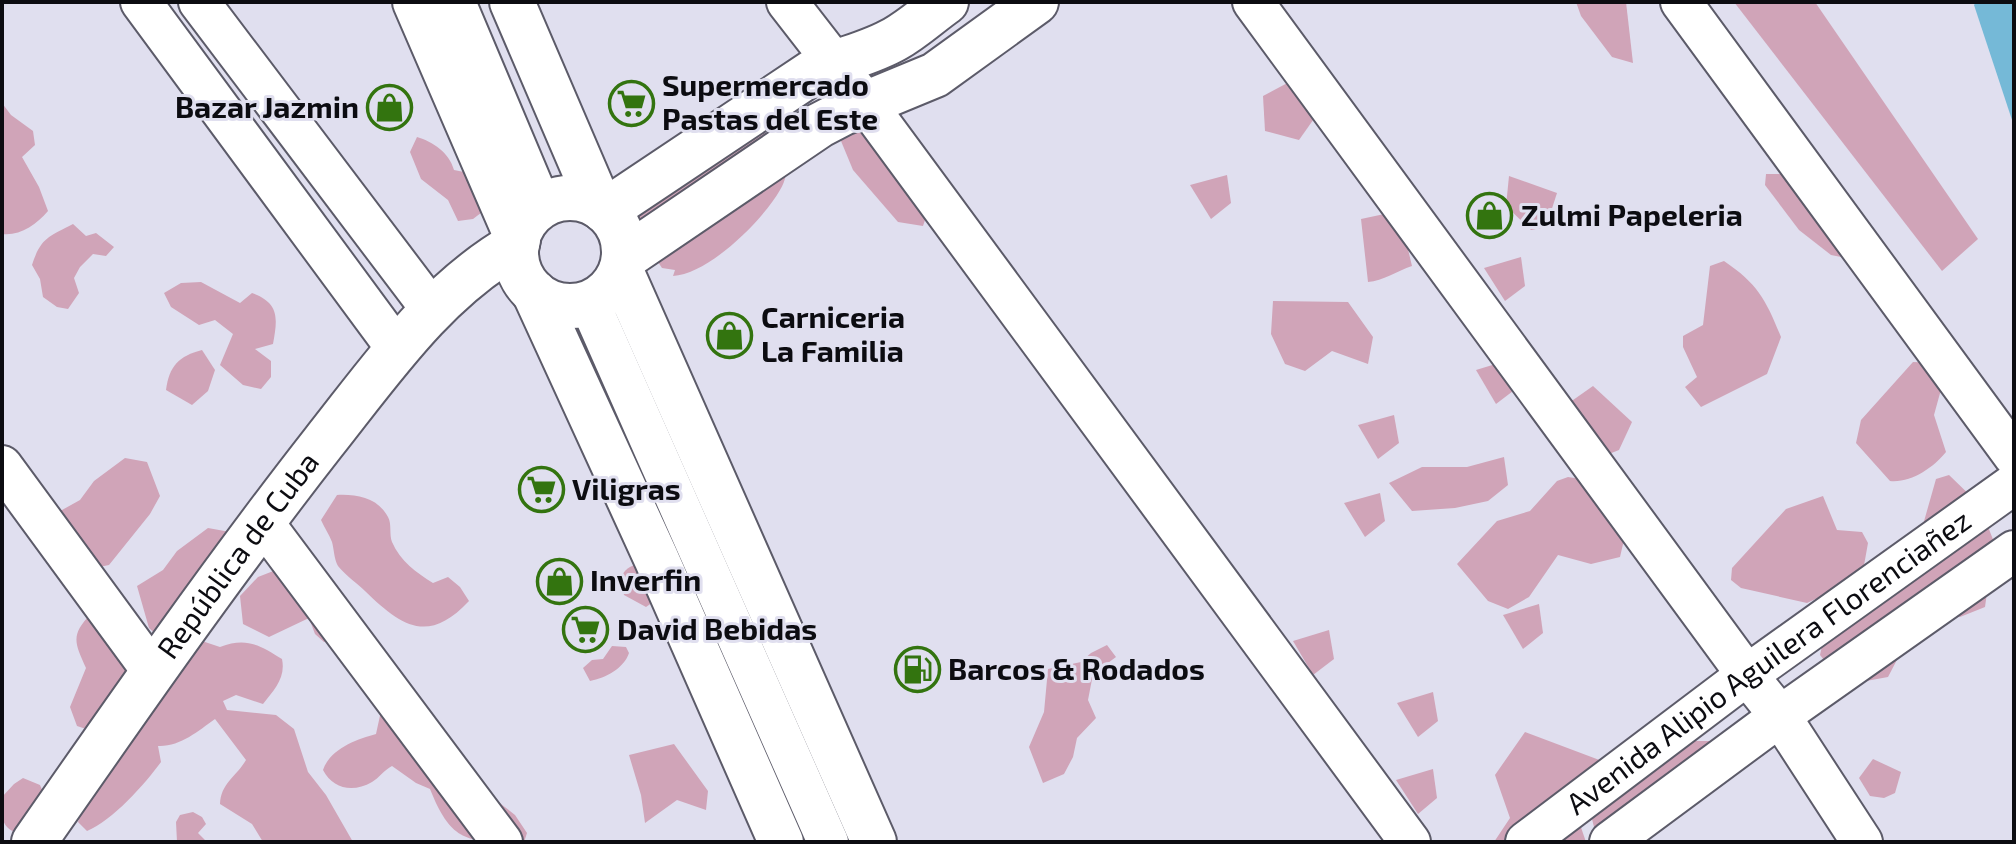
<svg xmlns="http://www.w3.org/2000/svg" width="2016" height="844" viewBox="0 0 2016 844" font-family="'Exo 2',sans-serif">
  <rect width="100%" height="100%" fill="#e0dfef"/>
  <g fill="#d0a4b8">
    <polygon points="1576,2 1626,2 1633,63 1612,57 1581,16"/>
    <polygon points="1734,2 1815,2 1978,239 1942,271"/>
    <polygon points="1293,80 1323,106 1299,140 1265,131 1263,96"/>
    <path d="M2,103L11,115L33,131L35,145L22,157L39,187L48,211C36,225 20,236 2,234Z"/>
    <polygon points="852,117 935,191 923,226 898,222 853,170 841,141"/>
    <path d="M762,129L789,159C787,169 786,181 780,190C763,220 709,274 673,276L675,270L662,268L636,229L638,203Z"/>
    <path d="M417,137C433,142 449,152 454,170L469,173L490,206L473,219L458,221L448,200L421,179L410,152Z"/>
    <polygon points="1766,174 1792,174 1851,259 1831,255 1799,230 1765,185"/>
    <polygon points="1227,175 1231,203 1211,219 1190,185"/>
    <polygon points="1509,176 1557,193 1546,227 1531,230 1506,206"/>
    <path d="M1389,213L1401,220L1412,266C1397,271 1383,281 1368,282L1361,219Z"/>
    <path d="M73,224L86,236L96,233L114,247L106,256L93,254L80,267L74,278L79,293L68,309L57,307L43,297L40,279L32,265C41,237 49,237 73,224Z"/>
    <polygon points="1521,257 1525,286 1505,301 1484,268"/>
    <path d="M1724,261C1758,284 1766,300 1781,337L1767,374L1701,407L1685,387L1697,377L1683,347V336L1703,325L1710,266Z"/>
    <path d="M201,282L240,303L252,293C279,303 278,317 273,344L255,349L271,361V377L261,389L243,385L220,365L233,334L215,320L199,325L171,307L164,293L181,283Z"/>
    <polygon points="1273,301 1348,302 1373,337 1368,364 1332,351 1305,371 1285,364 1271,334"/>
    <path d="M202,350L215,370L208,391L192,405L166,390C169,366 179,356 202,350Z"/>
    <polygon points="1512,359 1517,388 1496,404 1476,370"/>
    <path d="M1913,362L1939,363L1945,375L1934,415L1946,452C1933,468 1911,483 1890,481L1856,443L1861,420Z"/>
    <polygon points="1593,386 1632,422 1619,450 1599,458 1556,412"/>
    <polygon points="1394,415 1399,443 1378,459 1358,425"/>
    <polygon points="1504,457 1508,485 1488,501 1455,508 1412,511 1389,483 1422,467 1467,467"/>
    <polygon points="125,458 147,462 160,496 150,514 109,565 80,571 53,515 80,500 94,481"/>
    <polygon points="1949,475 1979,504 1994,542 1985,607 1960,617 1924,608 1888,677 1844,685 1820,655 1826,628 1917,546 1936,479"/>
    <polygon points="1568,477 1581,479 1627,527 1620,557 1591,564 1558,555 1529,597 1508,609 1488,601 1457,564 1497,521 1530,511 1557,481"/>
    <polygon points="1380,493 1385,521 1365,537 1344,503"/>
    <path d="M337,495C357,494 378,498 388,517C392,524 389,534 392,542C400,561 417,573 433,583L448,577L460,587L469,601C428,645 401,626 365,591C357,583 345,575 338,566C334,559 334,549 332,542C329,534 324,527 321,520Z"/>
    <polygon points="1823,496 1837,530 1862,532 1868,543 1863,571 1841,587 1807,603 1741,588 1731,580 1732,568 1786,509"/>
    <polygon points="208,528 230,532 163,641 149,628 137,586 163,570 177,551"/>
    <path d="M646,561L656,600L646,607L624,595C616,573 625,567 646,561Z"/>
    <path d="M281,568C317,585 346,589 363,629L355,636L324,642L315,634L309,618L269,637L243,624L240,596L258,577Z"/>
    <polygon points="1539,604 1543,633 1523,649 1503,615"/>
    <path d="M91,614L157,659L89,730L77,726L70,707L86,668C75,643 70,635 91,614Z"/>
    <polygon points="1329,630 1334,659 1313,675 1293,641"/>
    <path d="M202,641L220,647C246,637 260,645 282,659C286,678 274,690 263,704L236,695L223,701L227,710L276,715L294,729L308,772L326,795L353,842H263L252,824L220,804C221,783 236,777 246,760L215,719C198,731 180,747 158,746L161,762C145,784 112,821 87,831L78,822L82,809L137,731L148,720L146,712Z"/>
    <polygon points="1107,645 1116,657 1093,674 1088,700 1096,718 1077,738 1073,757 1064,774 1043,783 1029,747 1044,712 1048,669 1081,662 1091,653"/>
    <path d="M612,646L626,647L629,653C624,668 606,678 590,681L583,668L592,660L603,659Z"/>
    <polygon points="1433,692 1438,721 1418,737 1397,703"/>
    <path d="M381,711L515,815L527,833L524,842C468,842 452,844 430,789L416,783L392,766C384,770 379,778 372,782C353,793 333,789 323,770C330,749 357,739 376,734Z"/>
    <polygon points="1525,732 1610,764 1575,810 1586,842 1494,842 1510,818 1495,775"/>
    <polygon points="1690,741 1716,741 1595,831 1592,819 1607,796 1637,784"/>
    <polygon points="674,744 708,791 706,810 677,800 645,823 641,795 629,755"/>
    <polygon points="1873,759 1901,772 1895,793 1884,798 1870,796 1859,778"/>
    <polygon points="1433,769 1437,798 1418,814 1396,780"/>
    <path d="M23,778L40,785L43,792L22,835C0,828 2,819 2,797L14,784Z"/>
    <polygon points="193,812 202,817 206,824 198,833 207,842 177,842 176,822 180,815"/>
  </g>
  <polygon fill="#75b9d7" points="1976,2 2014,2 2014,126 1974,5"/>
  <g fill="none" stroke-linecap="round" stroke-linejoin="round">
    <defs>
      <g id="minor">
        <polyline points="141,2 397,349"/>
        <polyline points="199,2 432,310"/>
        <polyline points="455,2 541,206"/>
        <polyline points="787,2 867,105 1410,842"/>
        <polyline points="1253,2 1747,675 1780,716 1862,842"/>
        <polyline points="1681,2 2014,456"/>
        <polyline points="589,302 828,842"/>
        <polyline points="2,466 153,672"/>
        <polyline points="262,521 502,842"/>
        <path id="s1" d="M1526,842L1747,675L2014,484"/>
        <polyline points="1610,842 1780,716 2014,551"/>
      </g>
      <g id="major">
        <path d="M605,211L813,72C840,59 869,54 895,39C913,29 929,14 946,2"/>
        <polyline points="624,258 820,125 843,113 935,75 1036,2"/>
        <path id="s2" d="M34,842C128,707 222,572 323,443C381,370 435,290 517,244"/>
      </g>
      <g id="highway">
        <polyline points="415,2 518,240"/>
        <polyline points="512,2 600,207"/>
        <circle cx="570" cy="252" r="54"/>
        <polyline points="621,271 874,842"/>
        <polyline points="534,292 656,558 781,842"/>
      </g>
    </defs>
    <use href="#minor" stroke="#5c5b69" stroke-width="44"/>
    <use href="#major" stroke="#5c5b69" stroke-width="48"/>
    <use href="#highway" stroke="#5c5b69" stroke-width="48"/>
    <use href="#minor" stroke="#fff" stroke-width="40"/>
    <use href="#major" stroke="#fff" stroke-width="44"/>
    <use href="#highway" stroke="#fff" stroke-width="44"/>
  </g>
  <defs>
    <symbol id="supermarket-ring" viewBox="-11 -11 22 22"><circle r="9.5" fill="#e0dfef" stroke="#33740f" stroke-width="1.5"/><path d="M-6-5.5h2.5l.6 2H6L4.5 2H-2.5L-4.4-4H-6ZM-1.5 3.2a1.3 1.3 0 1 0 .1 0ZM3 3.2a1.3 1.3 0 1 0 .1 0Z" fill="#33740f"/></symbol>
    <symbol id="shop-ring" viewBox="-11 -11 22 22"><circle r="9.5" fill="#e0dfef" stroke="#33740f" stroke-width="1.5"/><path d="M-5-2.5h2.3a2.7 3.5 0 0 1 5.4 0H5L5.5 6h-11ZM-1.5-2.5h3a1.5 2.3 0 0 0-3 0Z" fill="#33740f"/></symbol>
    <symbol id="fuel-ring" viewBox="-11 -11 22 22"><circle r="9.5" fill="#e0dfef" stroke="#33740f" stroke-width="1.5"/><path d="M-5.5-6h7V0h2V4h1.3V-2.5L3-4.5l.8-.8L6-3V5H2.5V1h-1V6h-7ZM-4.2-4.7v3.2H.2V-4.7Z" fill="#33740f"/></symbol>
  </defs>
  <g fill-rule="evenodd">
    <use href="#supermarket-ring" x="606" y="78" width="51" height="51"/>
    <use href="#shop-ring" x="364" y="82" width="51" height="51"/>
    <use href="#shop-ring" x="1464" y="190" width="51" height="51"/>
    <use href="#shop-ring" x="704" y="310" width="51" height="51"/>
    <use href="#supermarket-ring" x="516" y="464" width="51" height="51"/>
    <use href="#shop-ring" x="534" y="556" width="51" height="51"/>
    <use href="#supermarket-ring" x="560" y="604" width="51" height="51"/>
    <use href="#fuel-ring" x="892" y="644" width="51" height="51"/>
  </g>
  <g text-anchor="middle" stroke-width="6" stroke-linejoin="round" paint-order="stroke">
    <g font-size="30" font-weight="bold" fill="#0c0c11" stroke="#e0dfef" text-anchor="start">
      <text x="662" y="96">Supermercado<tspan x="662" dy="34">Pastas del Este</tspan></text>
      <text x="359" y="118" text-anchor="end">Bazar Jazmin</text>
      <text x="1521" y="226">Zulmi Papeleria</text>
      <text x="761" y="328">Carniceria<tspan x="761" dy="34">La Familia</tspan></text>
      <text x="572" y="500">Viligras</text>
      <text x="590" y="591">Inverfin</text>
      <text x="617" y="640">David Bebidas</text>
      <text x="948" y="680">Barcos &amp; Rodados</text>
    </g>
    <g font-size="30" fill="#0c0c11" stroke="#e0dfef">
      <text dy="10" stroke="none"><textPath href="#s2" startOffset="352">República de Cuba</textPath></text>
      <text dy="10" stroke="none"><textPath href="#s1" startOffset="302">Avenida Alipio Aguilera Florenciañez</textPath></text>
    </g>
  </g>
  <rect width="2016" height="844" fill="none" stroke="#0c0c11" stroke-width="8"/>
</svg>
